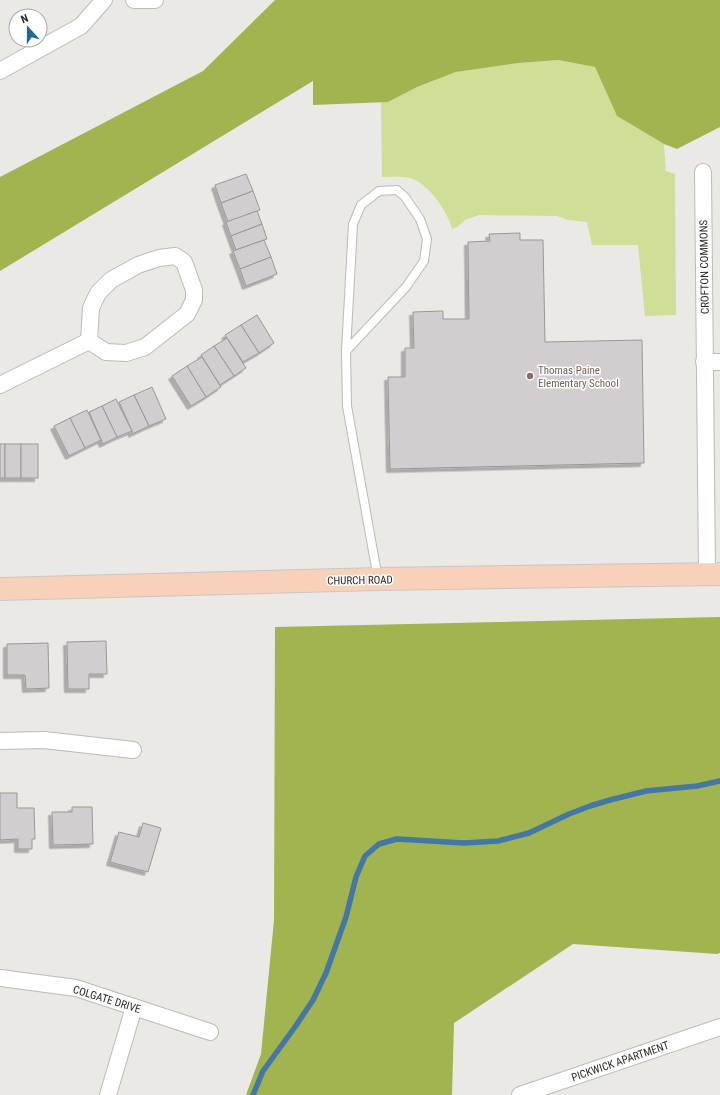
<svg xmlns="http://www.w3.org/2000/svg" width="720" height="1095" viewBox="0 0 720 1095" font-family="'Roboto Condensed',sans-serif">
  <defs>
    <filter id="shadow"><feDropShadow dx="-3.5" dy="3.5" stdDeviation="0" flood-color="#0004"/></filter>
  </defs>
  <rect width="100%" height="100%" fill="#ebe9e6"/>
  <path fill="#cfdf97" d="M558,60L595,67L617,116L664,144L666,171L675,174L676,315L645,316L638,245H592L587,222L568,220L557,216L479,215L465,220L457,227L452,229C448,212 430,186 413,179C404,176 392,177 382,177L381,102H388L417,87L456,72L519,63Z"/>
  <g fill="#a2b450">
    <polygon points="275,0 720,0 720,127 677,149 664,144 617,116 595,67 558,60 519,63 456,72 417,87 388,102 313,105 313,81 0,271 0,177 203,71"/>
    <polygon points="720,617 720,953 717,954 573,944 454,1023 452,1095 246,1095 261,1054 274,920 275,627"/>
  </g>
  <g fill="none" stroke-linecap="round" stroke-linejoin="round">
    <polyline stroke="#4277a6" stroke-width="5.5" points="253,1095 263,1071 295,1027 313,1000 326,973 346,917 356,877 365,856 379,844 397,839 464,843 498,841 529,833 569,814 590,806 610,800 646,791 697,786 720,781"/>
  </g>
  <g fill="#d2ced0" stroke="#9a9799" filter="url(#shadow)">
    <polygon points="246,174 253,191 221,203 215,185"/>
    <polygon points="253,191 260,210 228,222 221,203"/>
    <polygon points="257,211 262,224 231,236 226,222"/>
    <polygon points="262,224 267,239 236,250 231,236"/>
    <polygon points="520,233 520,240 543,240 545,342 642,340 644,463 390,469 388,377 405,377 405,348 414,348 413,312 443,311 443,319 469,319 468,242 490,241 489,234"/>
    <polygon points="264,240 271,257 240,269 233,251"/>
    <polygon points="271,257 277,274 246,286 240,269"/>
    <polygon points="257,315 274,343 259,353 241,325"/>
    <polygon points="241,325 259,353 243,362 225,335"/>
    <polygon points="227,338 246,368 234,376 214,346"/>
    <polygon points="214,346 234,376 220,385 201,355"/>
    <polygon points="202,357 221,387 206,397 187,366"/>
    <polygon points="187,366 206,397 191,406 172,376"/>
    <polygon points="152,387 166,419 149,426 134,395"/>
    <polygon points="134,395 149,426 132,434 132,431 119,402"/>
    <polygon points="116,399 132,431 117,437 102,406"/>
    <polygon points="102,406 117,437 103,444 89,412"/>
    <polygon points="87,410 101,440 85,448 70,418"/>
    <polygon points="70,418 85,448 69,456 54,426"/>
    <rect x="0" y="444" width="5" height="34"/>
    <rect x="5" y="444" width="16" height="34"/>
    <rect x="21" y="444" width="17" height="34"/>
    <polygon points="106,641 107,674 89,674 89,689 68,689 67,642"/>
    <polygon points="48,643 49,688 26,689 25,675 7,675 7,644"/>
    <polygon points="0,793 17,793 17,808 34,808 35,839 32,839 32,849 18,849 18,839 0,840"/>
    <polygon points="72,807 92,807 93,844 53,845 52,812 72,812"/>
    <polygon points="143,823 161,828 148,872 110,862 119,832 139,837"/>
  </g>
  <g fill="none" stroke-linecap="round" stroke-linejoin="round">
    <defs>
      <g id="lane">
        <polygon points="397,190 405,197 420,219 427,239 424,261 406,287 346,351 353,224 361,205 379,191"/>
        <polyline points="346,351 347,406 378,579"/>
      </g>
      <g id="street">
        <polyline points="134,0 155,0"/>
        <polyline points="0,71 81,26 104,0"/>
        <polyline points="703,172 707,574"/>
        <polygon points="175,256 184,262 194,290 194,300 187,314 145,347 126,353 106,352 89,341 91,308 98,293 111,280 138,265 159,258"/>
        <polyline points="704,362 720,362"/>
        <polyline points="0,385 89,341"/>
        <polyline points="0,741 44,740 133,750"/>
        <polyline points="0,978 76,988 210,1032"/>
        <polyline points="108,1095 134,1007"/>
        <polyline points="520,1095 720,1027"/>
      </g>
      <polyline id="primary" points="0,589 378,579 720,574"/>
    </defs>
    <use href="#lane" stroke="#bbbab7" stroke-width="10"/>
    <use href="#street" stroke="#bbbab7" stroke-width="18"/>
    <use href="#primary" stroke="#c7c7c7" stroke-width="24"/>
    <use href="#lane" stroke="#fff" stroke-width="8"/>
    <use href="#street" stroke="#fff" stroke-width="16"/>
    <use href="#primary" stroke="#f9d0ba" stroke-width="22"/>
  </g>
  <circle fill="#8d6e63" stroke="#fff" stroke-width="1.5" cx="530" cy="376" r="4"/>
  <g text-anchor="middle" stroke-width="3" stroke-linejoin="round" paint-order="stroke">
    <g font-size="11" fill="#292927" stroke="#fff">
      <text transform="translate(704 267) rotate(-91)" y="4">CROFTON COMMONS</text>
      <text transform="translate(360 580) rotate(-1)" y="4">CHURCH ROAD</text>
      <text transform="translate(107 999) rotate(17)" y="4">COLGATE DRIVE</text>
      <text transform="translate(620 1061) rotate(-19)" y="4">PICKWICK APARTMENT</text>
    </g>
    <g font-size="11" fill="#785e54" stroke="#fff" text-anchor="start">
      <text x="538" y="374">Thomas Paine<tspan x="538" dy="13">Elementary School</tspan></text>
    </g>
  </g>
  <g transform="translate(28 28) rotate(339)"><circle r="19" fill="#ffffff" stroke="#a9a9a9"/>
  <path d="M0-3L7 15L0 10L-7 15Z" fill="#196a9c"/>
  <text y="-6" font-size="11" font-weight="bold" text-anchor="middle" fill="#292927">N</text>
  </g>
</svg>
